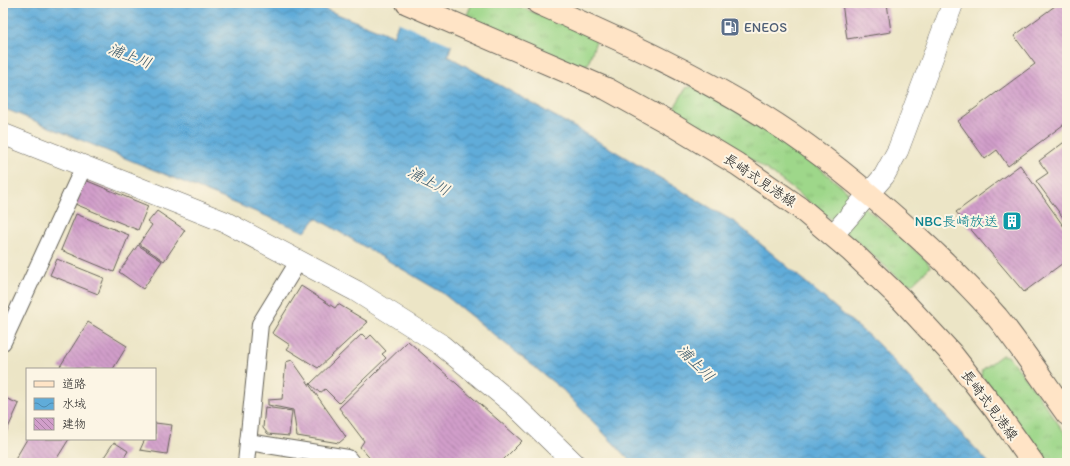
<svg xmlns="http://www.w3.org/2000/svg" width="1070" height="466" viewBox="0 0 1070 466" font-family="Itim,'Klee One',sans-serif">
  <defs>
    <pattern id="grass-tufts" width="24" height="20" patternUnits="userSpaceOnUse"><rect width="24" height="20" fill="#9ed78a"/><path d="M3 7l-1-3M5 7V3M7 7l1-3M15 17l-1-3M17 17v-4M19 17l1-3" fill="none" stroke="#88b876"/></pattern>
    <pattern id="water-waves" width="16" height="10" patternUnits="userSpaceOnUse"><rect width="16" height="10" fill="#60acd9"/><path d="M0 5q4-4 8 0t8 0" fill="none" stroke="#4e8baf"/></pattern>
    <pattern id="building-back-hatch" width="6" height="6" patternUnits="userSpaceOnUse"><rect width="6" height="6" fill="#d19eca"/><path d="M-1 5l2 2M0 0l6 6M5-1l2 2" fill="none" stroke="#a980a3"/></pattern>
  </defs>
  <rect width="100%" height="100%" fill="#fcf5e5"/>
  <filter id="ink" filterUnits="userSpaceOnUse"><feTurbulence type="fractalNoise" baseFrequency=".025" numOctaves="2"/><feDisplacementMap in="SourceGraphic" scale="8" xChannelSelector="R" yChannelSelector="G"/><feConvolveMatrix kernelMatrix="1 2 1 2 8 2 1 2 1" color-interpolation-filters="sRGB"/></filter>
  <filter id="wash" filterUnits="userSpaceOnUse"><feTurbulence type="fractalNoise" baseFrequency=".012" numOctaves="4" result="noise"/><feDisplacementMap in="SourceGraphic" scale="16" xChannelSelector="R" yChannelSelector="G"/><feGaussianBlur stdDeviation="0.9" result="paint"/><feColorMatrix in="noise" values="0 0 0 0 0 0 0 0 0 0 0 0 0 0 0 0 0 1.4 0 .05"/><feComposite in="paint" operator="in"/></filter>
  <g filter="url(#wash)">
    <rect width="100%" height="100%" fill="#ece5c6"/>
    <g fill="url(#grass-tufts)" stroke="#5d7a53">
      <polygon points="472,3 510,3 594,36 596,41 588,64 580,66 465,20"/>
      <path d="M695,86L768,130L821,169L927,261L930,267L912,284L904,283C856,240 807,197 753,160C729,143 702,130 677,115L674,108L686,88Z"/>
      <polygon points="1002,355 1008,356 1025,377 1067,436 1067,463 1046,463 1002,402 981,376 982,370"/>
    </g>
    <polygon fill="url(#water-waves)" stroke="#3e647a" points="3,3 309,3 393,36 407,3 463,7 448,56 574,127 736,223 877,343 989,463 632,463 563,390 441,292 316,218 305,232 3,108"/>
    <polygon fill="#ece5c6" points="405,3 467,3 454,46 397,22"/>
    <g id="blocks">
      <g fill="url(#building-back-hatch)">
        <polygon points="842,3 887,3 891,32 847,39"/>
        <polygon points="1059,3 1067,3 1067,122 1008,166 997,150 985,159 958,121 1035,64 1014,36"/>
        <polygon points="1067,140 1067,223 1036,181 1048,173 1039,161"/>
        <polygon points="1020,165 1067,231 1067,260 1024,292 956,212"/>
        <polygon points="85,180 148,206 138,230 75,204"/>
        <polygon points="157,211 185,230 164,261 139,244 152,225 148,222"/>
        <polygon points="76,214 129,235 114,272 61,250"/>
        <polygon points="138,245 162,261 143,289 119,272"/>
        <polygon points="57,259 104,278 98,294 50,275"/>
        <polygon points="301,286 335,308 338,304 368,322 318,368 287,349 290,345 272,333"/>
        <polygon points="88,322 127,346 113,369 60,369 59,368"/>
        <polygon points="362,334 367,339 371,335 386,351 382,354 386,358 339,403 325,389 320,393 310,384"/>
        <polygon points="408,341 522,441 500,463 374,463 360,447 364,441 339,408"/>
        <polygon points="292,360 346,437 339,443 297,436 293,410 268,405 268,400 282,399 286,362"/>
        <polygon points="3,397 19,404 3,439"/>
        <polygon points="265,407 292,411 289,436 268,434 263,428"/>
        <polygon points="155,423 172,425 167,454 140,450 145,439 155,439"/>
        <polygon points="27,439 69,439 54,463 13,463"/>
        <polygon points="114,442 128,451 122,461 125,463 100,463"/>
      </g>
    </g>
  </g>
  <g filter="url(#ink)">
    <use href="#blocks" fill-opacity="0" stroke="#656258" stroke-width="1"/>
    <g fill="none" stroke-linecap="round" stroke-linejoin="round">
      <defs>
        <g id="minor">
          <polyline points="3,342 84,166"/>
          <polyline points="248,442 348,458 352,463"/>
          <polyline points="246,463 260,324 298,262"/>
        </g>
        <g id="tertiary">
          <polyline points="3,134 225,222 356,291 440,344 514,405 574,463"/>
          <polyline points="833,235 884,176 898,150 953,3"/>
        </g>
        <g id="secondary">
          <polyline points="407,3 607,89 674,126 737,164 799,207 851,251 902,300 951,353 994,408 1033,463"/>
          <path d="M538,3C619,39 701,75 776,124C824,155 868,192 910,230C940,257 970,286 997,317C1022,348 1044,382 1067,414"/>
        </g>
      </defs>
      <use href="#minor" stroke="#656258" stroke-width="18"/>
      <use href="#tertiary" stroke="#656258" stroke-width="22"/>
      <use href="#secondary" stroke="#656258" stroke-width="24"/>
      <use href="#minor" stroke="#fff" stroke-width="16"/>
      <use href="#tertiary" stroke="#fff" stroke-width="21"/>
      <use href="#secondary" stroke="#ffe4c6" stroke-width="22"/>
    </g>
  </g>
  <defs>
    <symbol id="fuel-square" viewBox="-11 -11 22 22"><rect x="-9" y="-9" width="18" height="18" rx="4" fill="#5c6f8a" stroke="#fcf5e5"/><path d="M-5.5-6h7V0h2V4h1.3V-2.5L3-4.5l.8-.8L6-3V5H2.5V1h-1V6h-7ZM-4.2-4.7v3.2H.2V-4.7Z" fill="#fff"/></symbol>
    <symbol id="building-square" viewBox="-11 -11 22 22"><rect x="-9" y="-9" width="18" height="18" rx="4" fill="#0f9aa8" stroke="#fcf5e5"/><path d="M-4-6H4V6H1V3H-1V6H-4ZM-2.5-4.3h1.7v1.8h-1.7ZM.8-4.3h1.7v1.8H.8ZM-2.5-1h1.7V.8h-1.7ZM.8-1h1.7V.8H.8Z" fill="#fff"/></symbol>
  </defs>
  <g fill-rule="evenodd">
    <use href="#fuel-square" x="719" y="16" width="22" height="22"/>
    <use href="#building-square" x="1001" y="210" width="22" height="22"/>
  </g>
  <g text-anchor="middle" stroke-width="4" stroke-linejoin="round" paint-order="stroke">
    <g font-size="14" fill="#4e5e75" stroke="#fcf5e5" text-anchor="start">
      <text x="744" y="32">ENEOS</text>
    </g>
    <g font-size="14" fill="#1c1c1c" stroke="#fcf5e5">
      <text transform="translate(760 180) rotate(34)" y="5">長崎式見港線</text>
      <text transform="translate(990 405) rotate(53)" y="5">長崎式見港線</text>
    </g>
    <g font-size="14" fill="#0d838f" stroke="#fcf5e5" text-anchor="end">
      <text x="998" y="226">NBC長崎放送</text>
    </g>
    <g font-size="15" font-style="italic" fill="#375668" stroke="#fcf5e5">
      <text transform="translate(130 56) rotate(21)" y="5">浦上川</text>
      <text transform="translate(429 181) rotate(28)" y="5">浦上川</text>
      <text transform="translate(696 363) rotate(45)" y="5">浦上川</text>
    </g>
  </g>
  <rect width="1070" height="466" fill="none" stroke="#fcf5e5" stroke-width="16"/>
  <rect x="26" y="368" width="130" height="72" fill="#fcf5e5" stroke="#a29e95"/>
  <rect x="34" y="381" width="20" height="6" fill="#ffe4c6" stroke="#a29e95"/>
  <text x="62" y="388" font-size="12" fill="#1c1c1c">道路</text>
  <rect x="34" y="398" width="20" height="12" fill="url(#water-waves)" stroke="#a29e95"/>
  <text x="62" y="408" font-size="12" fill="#1c1c1c">水域</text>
  <rect x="34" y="418" width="20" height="12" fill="url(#building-back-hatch)" stroke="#a29e95"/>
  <text x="62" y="428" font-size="12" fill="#1c1c1c">建物</text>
</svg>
